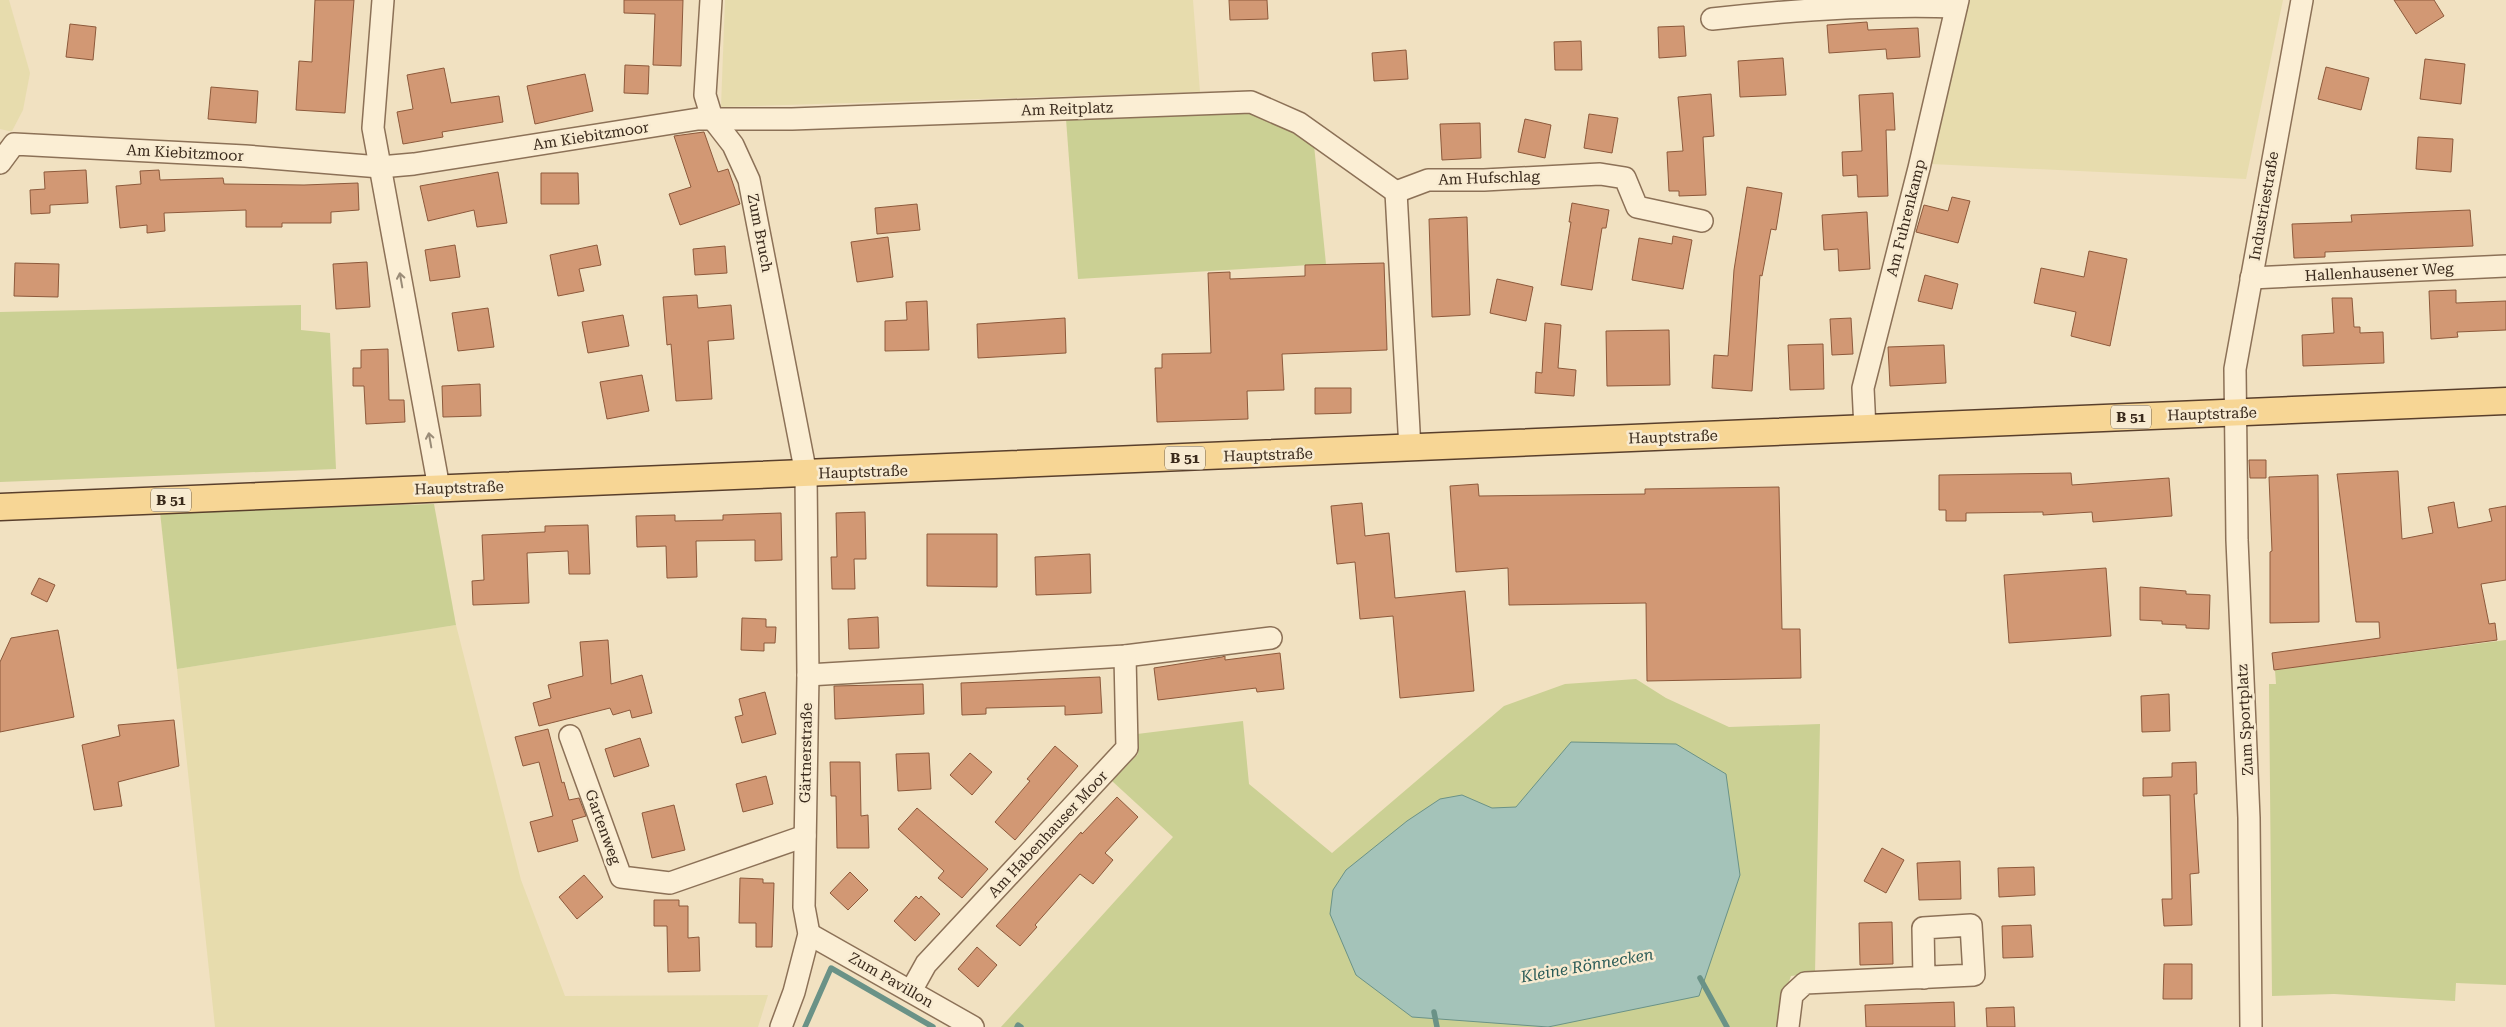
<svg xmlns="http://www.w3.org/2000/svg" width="2506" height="1027" viewBox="0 0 2506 1027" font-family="'Roboto Serif',serif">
  <rect width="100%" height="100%" fill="#f1e1c1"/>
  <g fill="#e7dcad">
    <polygon points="0,0 9,0 30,73 23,110 12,131 9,131 0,129"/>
    <polygon points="725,0 1193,0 1200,92 721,107"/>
    <polygon points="1970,0 2283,0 2246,179 1931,164"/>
    <polygon points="456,625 521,880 565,996 768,995 758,1027 215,1027 177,669"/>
  </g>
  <g fill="#cbd094">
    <polygon points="1255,109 1288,124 1314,145 1326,264 1078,279 1066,119"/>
    <polygon points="301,305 301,330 330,333 336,469 0,482 0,312"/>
    <polygon points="434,504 456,625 177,669 160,512"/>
    <polygon points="2506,640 2506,985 2456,983 2455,1001 2334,994 2272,996 2269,684 2276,684 2275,670"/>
    <polygon points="1636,679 1666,698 1729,727 1820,724 1815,973 1791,976 1780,1006 1778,1027 1001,1027 1173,837 1112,781 1138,754 1137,734 1243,721 1249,784 1332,853 1504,706 1565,684"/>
  </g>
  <polygon fill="#a4c3b9" stroke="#6a9287" points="1571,742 1676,744 1726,774 1740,875 1699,996 1548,1027 1412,1017 1356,975 1330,914 1333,890 1346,870 1407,821 1440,799 1462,795 1492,808 1516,807"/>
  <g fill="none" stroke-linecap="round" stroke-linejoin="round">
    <g stroke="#6a9287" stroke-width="5.5">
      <polyline points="1700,978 1727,1027"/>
      <polyline points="1434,1012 1437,1027"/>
      <polyline points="805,1027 831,968 933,1027"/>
      <polyline points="1017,1027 1018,1025 1021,1027"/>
    </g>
  </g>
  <g fill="#d29874" stroke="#8d593b">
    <polygon points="315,0 354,0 345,113 296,110 299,61 312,62"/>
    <polygon points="624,0 683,0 681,66 653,65 655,14 624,13"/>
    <polygon points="1229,0 1267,0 1268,19 1230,20"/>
    <polygon points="2394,0 2434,0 2444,16 2416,34"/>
    <polygon points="1867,22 1868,30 1918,28 1920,57 1887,59 1886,49 1829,53 1827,25"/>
    <polygon points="70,24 96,27 93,60 66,57"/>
    <polygon points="1684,26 1686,56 1659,58 1658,27"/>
    <polygon points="1581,41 1582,70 1555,70 1554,42"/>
    <polygon points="1406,50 1408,79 1374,81 1372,53"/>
    <polygon points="1783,58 1786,95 1740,97 1738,61"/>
    <polygon points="2425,59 2465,64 2461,104 2420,99"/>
    <polygon points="625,65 649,66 648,94 624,93"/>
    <polygon points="2326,67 2369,78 2361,110 2318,99"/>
    <polygon points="444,68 451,103 499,96 503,122 442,132 443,137 403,144 397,112 413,109 407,75"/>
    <polygon points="585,74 593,111 535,124 527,86"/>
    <polygon points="211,87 258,91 256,123 208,119"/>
    <polygon points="1893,93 1895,130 1886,130 1888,196 1858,197 1857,175 1843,176 1842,152 1862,151 1859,95"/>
    <polygon points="1711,94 1714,136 1703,137 1706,195 1679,196 1679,191 1669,191 1667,152 1683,151 1678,97"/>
    <polygon points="1589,114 1618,118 1612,153 1584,148"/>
    <polygon points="1525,119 1551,125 1545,158 1518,152"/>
    <polygon points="1480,123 1481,158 1442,160 1440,124"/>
    <polygon points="704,132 718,172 728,169 740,204 680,225 669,194 691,187 674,136"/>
    <polygon points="2418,137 2453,139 2451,172 2416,169"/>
    <polygon points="86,170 88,203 50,205 50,213 31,214 30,190 45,189 44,172"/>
    <polygon points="159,170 160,180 223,178 224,184 304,185 358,183 359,210 331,212 331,223 282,223 282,227 246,227 246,210 164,213 165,231 147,233 147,225 120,228 116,186 141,184 140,171"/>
    <polygon points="498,172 507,223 477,227 474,210 428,221 420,186"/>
    <polygon points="541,173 578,173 579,204 541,204"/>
    <polygon points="1747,187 1782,193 1776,230 1771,229 1762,276 1760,275 1752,391 1712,388 1714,355 1728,356 1734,270"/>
    <polygon points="1952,197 1970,201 1958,243 1916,232 1924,205 1948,211"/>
    <polygon points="1572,203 1609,210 1606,228 1602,228 1592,290 1561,285 1571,222 1569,222"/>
    <polygon points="917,204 920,230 877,234 875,208"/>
    <polygon points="2470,210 2473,246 2325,252 2325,257 2294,258 2292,224 2352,222 2351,215"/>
    <polygon points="1867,212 1870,269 1839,271 1838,249 1824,250 1822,215"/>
    <polygon points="1467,217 1470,315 1432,317 1429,219"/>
    <polygon points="1673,236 1692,240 1683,289 1632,280 1639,238 1672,244"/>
    <polygon points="888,237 893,277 857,282 851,242"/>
    <polygon points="455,245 460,277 430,281 425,250"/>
    <polygon points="597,245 601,265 579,269 584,291 558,296 550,255"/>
    <polygon points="725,246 727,273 695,275 693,249"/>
    <polygon points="2089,251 2127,259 2110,346 2071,336 2076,312 2034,303 2041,268 2084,277"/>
    <polygon points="367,262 370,307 336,309 333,264"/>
    <polygon points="15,263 59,264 58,297 14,296"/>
    <polygon points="1384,263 1387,350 1282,354 1284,390 1247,391 1248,419 1157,422 1155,368 1162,368 1162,354 1211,353 1208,273 1230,272 1230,279 1305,276 1305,265"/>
    <polygon points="1925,275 1958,284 1952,309 1918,301"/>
    <polygon points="1497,279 1533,287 1526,321 1490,313"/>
    <polygon points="2456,290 2456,303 2506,301 2506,330 2457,332 2458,337 2431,339 2429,291"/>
    <polygon points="697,295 698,308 731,305 734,339 708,341 712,399 676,401 671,344 667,345 663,297"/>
    <polygon points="2332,298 2352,298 2354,327 2360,327 2360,333 2383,332 2384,363 2303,366 2302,335 2334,333"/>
    <polygon points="927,301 929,350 885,351 885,321 907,320 906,302"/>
    <polygon points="488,308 494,347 458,351 452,313"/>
    <polygon points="623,315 629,346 588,353 582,322"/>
    <polygon points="1065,318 1066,353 978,358 977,324"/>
    <polygon points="1851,318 1853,354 1832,355 1830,319"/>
    <polygon points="1545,323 1561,325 1558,368 1576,370 1574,396 1535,393 1536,372 1542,373"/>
    <polygon points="1669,330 1670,385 1607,386 1606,331"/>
    <polygon points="1823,344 1824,389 1790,390 1788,345"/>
    <polygon points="1944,345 1946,383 1890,386 1888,347"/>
    <polygon points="388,349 389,400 404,400 405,422 366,424 364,386 353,386 353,368 361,368 361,350"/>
    <polygon points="642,375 649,411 607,419 600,382"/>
    <polygon points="480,384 481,416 443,417 442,386"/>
    <polygon points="1315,388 1351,388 1351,413 1315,414"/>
    <polygon points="2249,460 2266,460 2266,478 2250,478"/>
    <polygon points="2398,471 2402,539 2433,533 2428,507 2454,502 2458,528 2492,521 2489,509 2506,506 2506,580 2481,584 2489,624 2495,623 2497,640 2274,670 2272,653 2380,638 2379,622 2356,622 2337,474"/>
    <polygon points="2071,473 2072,485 2169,478 2172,516 2093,522 2092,512 2043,515 2043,512 1966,513 1966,521 1946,521 1946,510 1939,510 1939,475"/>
    <polygon points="2318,475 2319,622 2270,623 2270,552 2272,551 2269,477"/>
    <polygon points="1478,484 1479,496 1645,494 1645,489 1779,487 1782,629 1800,629 1801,678 1647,681 1646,603 1509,605 1508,568 1456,572 1450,486"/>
    <polygon points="1362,503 1365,536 1389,533 1395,598 1465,591 1474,691 1400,698 1393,616 1360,619 1355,562 1337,564 1331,506"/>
    <polygon points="865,512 866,559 854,559 855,589 832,589 831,557 837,557 836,513"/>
    <polygon points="781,513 782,560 755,561 755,540 696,541 697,577 667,578 666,546 637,547 636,516 675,515 675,521 723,520 723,515"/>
    <polygon points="588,525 590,574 569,574 568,551 527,553 529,603 473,605 472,581 484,580 482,535 545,532 545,526"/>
    <polygon points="927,534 997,534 997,587 927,586"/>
    <polygon points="1090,554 1091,593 1036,595 1035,557"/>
    <polygon points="2106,568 2111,636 2009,643 2004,575"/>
    <polygon points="39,578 55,585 47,602 31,594"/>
    <polygon points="2140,587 2186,591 2186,594 2210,595 2209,629 2186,628 2186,625 2162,624 2162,621 2140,620"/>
    <polygon points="878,617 879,648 849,649 848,619"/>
    <polygon points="742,618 766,619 766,627 776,627 775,643 764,643 764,651 741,650"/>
    <polygon points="58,630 74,717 0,732 0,662 11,638"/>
    <polygon points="608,640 611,684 642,675 652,713 632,718 630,710 613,715 610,708 539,726 533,703 551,698 548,685 583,676 580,642"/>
    <polygon points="1280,653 1284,689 1257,692 1256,688 1158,700 1154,668 1222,657 1225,656 1225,660"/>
    <polygon points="1100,677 1102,713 1065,715 1065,706 986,708 986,714 962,715 961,683"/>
    <polygon points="923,684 924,714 835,719 834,686"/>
    <polygon points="765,692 776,734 742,743 735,717 743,715 739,699"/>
    <polygon points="2169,694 2170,731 2142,732 2141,696"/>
    <polygon points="174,720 179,766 118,782 122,806 94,810 82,745 120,736 118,725"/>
    <polygon points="548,729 562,783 564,782 569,800 579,798 586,816 572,820 578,841 538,852 530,822 553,816 539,762 523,766 515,737"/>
    <polygon points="640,738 649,766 614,777 605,749"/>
    <polygon points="1055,746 1078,766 1015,840 995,822 1030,781 1027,779"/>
    <polygon points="929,753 931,789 898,791 896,754"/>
    <polygon points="970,753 992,772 972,795 950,775"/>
    <polygon points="830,762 860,762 861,816 868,815 869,848 837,848 836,796 831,796"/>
    <polygon points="2196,762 2197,794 2194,794 2199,873 2190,874 2192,925 2164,926 2162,899 2172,899 2170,795 2143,796 2143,778 2172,777 2172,763"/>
    <polygon points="766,776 773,804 743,812 736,784"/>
    <polygon points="1117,797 1138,817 1105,853 1113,860 1093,884 1080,874 1035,925 1037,927 1020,946 996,926 1081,832 1082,834"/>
    <polygon points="674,805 685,850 652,858 642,813"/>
    <polygon points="917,808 988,869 962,898 938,878 944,871 898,829"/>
    <polygon points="1882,848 1904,860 1886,893 1864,881"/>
    <polygon points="1960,861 1961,899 1919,900 1917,863"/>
    <polygon points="2034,867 2035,895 1999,897 1998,868"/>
    <polygon points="850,872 868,890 848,910 830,893"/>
    <polygon points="584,875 603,897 577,919 559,897"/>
    <polygon points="740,878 763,879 763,883 774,883 772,947 756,947 756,923 739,923"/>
    <polygon points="916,896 919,899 921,896 940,914 915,941 894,921"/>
    <polygon points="654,900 679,900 679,906 688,906 688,938 699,937 700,971 668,972 667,926 654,926"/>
    <polygon points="1892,922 1893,964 1860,965 1859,923"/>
    <polygon points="2031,925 2033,957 2003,958 2002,926"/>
    <polygon points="977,947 997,965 978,987 958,969"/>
    <polygon points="2164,964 2192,964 2192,999 2163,999"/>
    <polygon points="1954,1002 1955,1027 1866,1027 1865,1005"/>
    <polygon points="2014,1007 2015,1027 1987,1027 1986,1008"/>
  </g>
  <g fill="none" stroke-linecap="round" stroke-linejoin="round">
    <defs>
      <g id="minor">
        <polyline points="383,0 373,128 439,488"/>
        <polyline points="711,0 705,95 712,118 733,145 749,180 806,474 808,675 804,907 809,934 794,992 781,1027"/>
        <path d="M1712,19C1793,10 1874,4 1956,7"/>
        <polyline points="0,163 14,144 245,156 380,167 414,164 698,119 792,119 1251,102 1299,123 1396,192"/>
        <polyline points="1396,192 1428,180 1484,180 1600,174 1625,178 1637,207 1702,221"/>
        <polyline points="1396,192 1410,449"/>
        <polyline points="2251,278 2506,266"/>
        <polyline points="1865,429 1863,388 1919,168 1958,0"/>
        <polyline points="808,675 1125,656 1271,638"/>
        <polyline points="570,736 621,877 670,883 805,836"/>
        <polyline points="809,934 973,1027"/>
        <polyline points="911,991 926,964 1127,748 1125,656"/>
        <polyline points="1788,1027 1792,995 1805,983 1974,975 1971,925 1923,928 1924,978"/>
        <polyline points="2251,1027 2249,818 2237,540 2235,369 2302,0"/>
      </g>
      <polyline id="major" points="0,507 2506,401"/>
    </defs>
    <use href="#minor" stroke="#8c7157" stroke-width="24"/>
    <use href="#major" stroke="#593f2c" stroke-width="29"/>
    <use href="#minor" stroke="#fbeed4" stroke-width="21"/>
    <use href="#major" stroke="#f7d695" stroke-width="26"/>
  </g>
  <defs><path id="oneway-shaft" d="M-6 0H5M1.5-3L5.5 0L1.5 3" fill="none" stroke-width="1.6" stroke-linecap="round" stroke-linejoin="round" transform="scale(1.25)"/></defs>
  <g stroke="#9a8c78">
    <use href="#oneway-shaft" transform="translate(401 280) rotate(-100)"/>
    <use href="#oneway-shaft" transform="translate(430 440) rotate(-100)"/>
  </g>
  <g text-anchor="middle" stroke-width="5" stroke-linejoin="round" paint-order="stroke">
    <g fill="#f8ebd1" stroke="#736452" stroke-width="1">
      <rect x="2111" y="405.5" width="40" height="23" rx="4"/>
      <rect x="1165" y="446.5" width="40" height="23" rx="4"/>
      <rect x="151" y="488.5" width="40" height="23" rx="4"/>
    </g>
    <g font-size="14" font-weight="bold" fill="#3a2a1c">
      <text x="2131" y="422">B 51</text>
      <text x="1185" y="463">B 51</text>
      <text x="171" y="505">B 51</text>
    </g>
    <g font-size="15" fill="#3a2a1c" stroke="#f8ebd1">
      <text transform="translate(1067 109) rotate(-2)" y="5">Am Reitplatz</text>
      <text transform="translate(591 136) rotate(-9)" y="5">Am Kiebitzmoor</text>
      <text transform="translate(185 153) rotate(3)" y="5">Am Kiebitzmoor</text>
      <text transform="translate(1489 178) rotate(-2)" y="5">Am Hufschlag</text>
      <text transform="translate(2264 206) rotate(-80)" y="5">Industriestraße</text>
      <text transform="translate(1906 218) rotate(-76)" y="5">Am Fuhrenkamp</text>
      <text transform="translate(760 233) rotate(79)" y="5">Zum Bruch</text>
      <text transform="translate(2379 272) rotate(-3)" y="5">Hallenhausener Weg</text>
      <text transform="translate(2212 414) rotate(-2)" y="5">Hauptstraße</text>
      <text transform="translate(1673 437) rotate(-2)" y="5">Hauptstraße</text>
      <text transform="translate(1268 455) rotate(-2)" y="5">Hauptstraße</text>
      <text transform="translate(863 472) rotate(-2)" y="5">Hauptstraße</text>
      <text transform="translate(459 488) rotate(-2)" y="5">Hauptstraße</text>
      <text transform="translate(2245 720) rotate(-93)" y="5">Zum Sportplatz</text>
      <text transform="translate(806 753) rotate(-89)" y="5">Gärtnerstraße</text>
      <text transform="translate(603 827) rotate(70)" y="5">Gartenweg</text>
      <text transform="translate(1048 834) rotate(-47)" y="5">Am Habenhauser Moor</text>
      <text transform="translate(891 980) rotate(30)" y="5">Zum Pavillon</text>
    </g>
    <g font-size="16" font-style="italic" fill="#2a5b57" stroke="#f8ebd1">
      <text transform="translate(1587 965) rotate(-10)" y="6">Kleine Rönnecken</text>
    </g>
  </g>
</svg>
